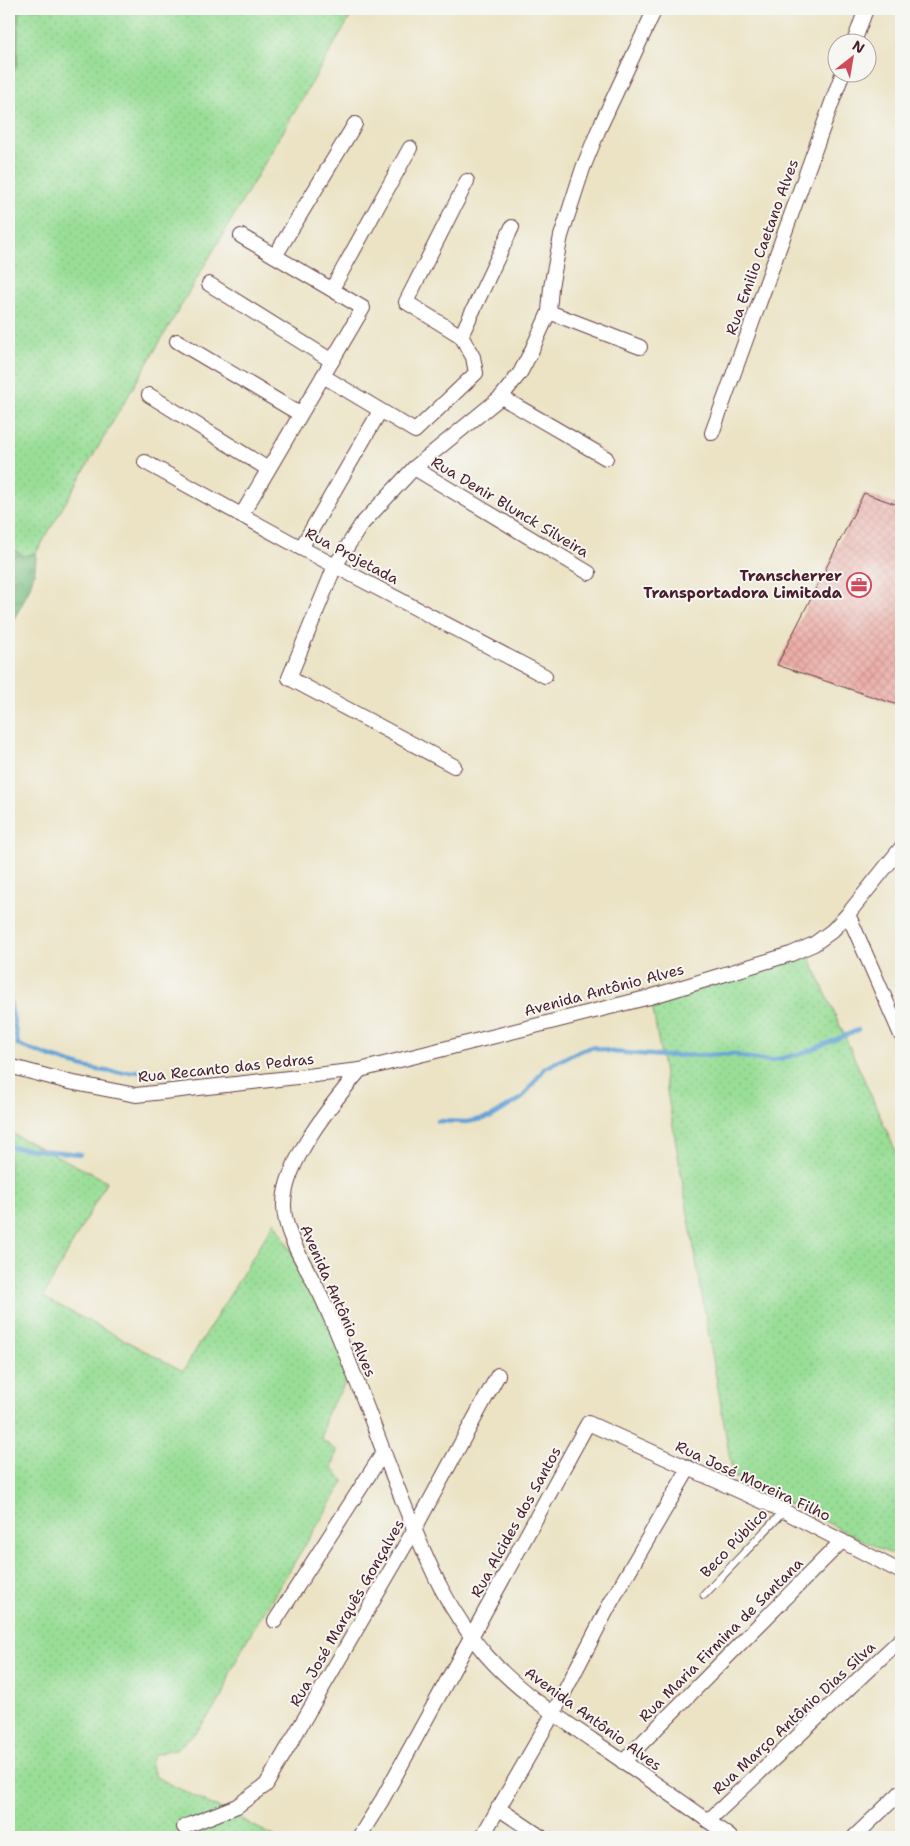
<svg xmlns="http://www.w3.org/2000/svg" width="910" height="1846" viewBox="0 0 910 1846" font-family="'Shantell Sans',sans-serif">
  <defs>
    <pattern id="grass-dots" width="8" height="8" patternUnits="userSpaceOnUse" patternTransform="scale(1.25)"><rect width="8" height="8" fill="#99de97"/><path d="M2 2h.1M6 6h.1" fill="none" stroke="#85be82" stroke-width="1.8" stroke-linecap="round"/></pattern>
    <pattern id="forest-crowns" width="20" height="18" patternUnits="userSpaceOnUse" patternTransform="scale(1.25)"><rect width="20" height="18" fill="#7abd80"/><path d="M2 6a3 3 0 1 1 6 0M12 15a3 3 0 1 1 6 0" fill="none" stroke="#669969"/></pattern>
    <pattern id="building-cross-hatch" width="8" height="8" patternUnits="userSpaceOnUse" patternTransform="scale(1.25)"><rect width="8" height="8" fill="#ecaea8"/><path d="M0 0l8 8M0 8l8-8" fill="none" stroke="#cc9591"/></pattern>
  </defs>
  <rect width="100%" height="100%" fill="#f6f6f2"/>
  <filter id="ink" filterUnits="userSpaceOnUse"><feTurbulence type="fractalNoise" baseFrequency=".02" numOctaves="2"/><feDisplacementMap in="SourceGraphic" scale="10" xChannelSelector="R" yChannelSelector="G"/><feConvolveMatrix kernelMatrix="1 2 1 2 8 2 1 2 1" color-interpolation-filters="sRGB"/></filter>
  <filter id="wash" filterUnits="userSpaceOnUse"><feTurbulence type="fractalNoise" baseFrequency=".0096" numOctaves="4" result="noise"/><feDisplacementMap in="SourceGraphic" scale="20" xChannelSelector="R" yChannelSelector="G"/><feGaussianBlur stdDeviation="1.12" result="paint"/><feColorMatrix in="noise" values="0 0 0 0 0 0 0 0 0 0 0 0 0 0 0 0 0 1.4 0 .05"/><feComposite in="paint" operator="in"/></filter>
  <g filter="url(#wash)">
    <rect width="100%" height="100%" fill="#ebe3c4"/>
    <g fill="url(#grass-dots)" stroke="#727e61">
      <polygon points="19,9 355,9 36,553 24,556 9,547 9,84 17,63"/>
      <polygon points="809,956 901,1163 901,1559 733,1476 652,1004"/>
      <polygon points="9,1132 107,1181 43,1297 183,1371 275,1221 352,1368 342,1389 327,1412 321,1439 337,1451 332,1468 344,1482 246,1641 230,1673 223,1696 199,1729 176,1750 166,1751 154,1755 150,1764 156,1777 276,1837 9,1837"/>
    </g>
    <g fill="url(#forest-crowns)" stroke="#626e56">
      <polygon points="9,9 19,9 17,63 9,84"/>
      <path d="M9,547L24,556L36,553C37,580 22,605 9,627Z"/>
    </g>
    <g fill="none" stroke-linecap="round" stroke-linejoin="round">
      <g stroke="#64a3d6" stroke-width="4.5">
        <path d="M9,995L18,1045C52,1057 102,1078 138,1071"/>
        <polyline points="438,1121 467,1122 491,1117 522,1098 545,1068 579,1051 592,1047 613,1052 664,1056 735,1054 743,1057 769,1061 804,1053 858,1030"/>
        <polyline points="9,1147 80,1154"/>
      </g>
    </g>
    <g id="blocks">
      <polygon fill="url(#building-cross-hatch)" points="864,493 901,506 901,706 777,665"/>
    </g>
  </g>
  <g filter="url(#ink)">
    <use href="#blocks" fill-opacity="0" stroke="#623c42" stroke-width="1"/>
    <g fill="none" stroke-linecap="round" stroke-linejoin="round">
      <defs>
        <polyline id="service" points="704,1595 784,1511"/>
        <g id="minor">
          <polyline points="854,42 866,9"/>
          <polyline points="467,181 406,302 461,336 512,227"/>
          <polyline points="241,236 363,308 241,516"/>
          <polyline points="275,256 355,124"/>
          <polyline points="209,284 332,361"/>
          <polyline points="332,289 410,148"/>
          <polyline points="549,312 640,347"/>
          <polyline points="177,341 300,414"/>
          <polyline points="323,376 415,431 476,373 473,357 461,336"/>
          <polyline points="149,395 268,469"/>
          <polyline points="501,397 606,458"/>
          <polyline points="712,433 843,72"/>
          <polyline points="145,462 301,548 545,676"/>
          <polyline points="414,468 589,573"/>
          <polyline points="301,548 380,411"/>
          <polyline points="454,766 289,678 335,566 361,525 414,468 501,397 520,373 531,352 549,312 551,287 561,236 583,168 598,131 655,9"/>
          <polyline points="848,914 901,1035"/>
          <polyline points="9,1066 69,1082 136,1095 360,1070 650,997 791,954 814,944 832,931 848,914 901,848"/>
          <path d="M360,1070C333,1102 283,1163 284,1206C284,1234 306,1266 318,1290C325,1303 330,1317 336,1330C361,1389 382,1450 406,1509C429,1565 447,1610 487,1656C517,1690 555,1715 592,1740C638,1772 685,1803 730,1837"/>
          <polyline points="275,1621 383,1453"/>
          <polyline points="623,1762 842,1541"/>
          <polyline points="498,1808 541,1837"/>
          <polyline points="708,1821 901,1639"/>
          <polyline points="184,1827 237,1806 266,1785 414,1530 498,1375"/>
          <polyline points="359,1837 382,1800 588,1423 784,1511 901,1572"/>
          <polyline points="482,1837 553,1714 611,1602 689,1468"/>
          <polyline points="854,1837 901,1792"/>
        </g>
      </defs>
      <use href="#service" stroke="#623c42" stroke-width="9"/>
      <use href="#minor" stroke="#623c42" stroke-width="16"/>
      <use href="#service" stroke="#fff" stroke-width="7"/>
      <use href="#minor" stroke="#fff" stroke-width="14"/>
    </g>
  </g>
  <defs>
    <symbol id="office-ring" viewBox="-11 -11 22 22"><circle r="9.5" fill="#f6f6f2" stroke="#d1495b" stroke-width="1.5"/><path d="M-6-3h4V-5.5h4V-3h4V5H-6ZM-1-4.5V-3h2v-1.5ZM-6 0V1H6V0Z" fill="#d1495b"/></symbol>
  </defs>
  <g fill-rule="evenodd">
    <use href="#office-ring" x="845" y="571" width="28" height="28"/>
  </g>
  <g text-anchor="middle" stroke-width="4" stroke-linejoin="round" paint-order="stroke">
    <g font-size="15" fill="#4a1f2b" stroke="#f6f6f2">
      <text transform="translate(762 247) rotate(-70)" y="5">Rua Emilio Caetano Alves</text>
      <text transform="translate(510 507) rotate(31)" y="5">Rua Denir Blunck Silveira</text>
      <text transform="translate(352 556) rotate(28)" y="5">Rua Projetada</text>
      <text transform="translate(604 990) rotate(-15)" y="5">Avenida Antônio Alves</text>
      <text transform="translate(226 1068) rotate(-6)" y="5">Rua Recanto das Pedras</text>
      <text transform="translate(338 1301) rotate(66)" y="5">Avenida Antônio Alves</text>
      <text transform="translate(753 1481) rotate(25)" y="5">Rua José Moreira Filho</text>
      <text transform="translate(516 1522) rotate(-61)" y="5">Rua Alcides dos Santos</text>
      <text transform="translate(734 1543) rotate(-46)" y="5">Beco Público</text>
      <text transform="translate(347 1613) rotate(-60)" y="5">Rua José Marquês Gonçalves</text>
      <text transform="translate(721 1640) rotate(-45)" y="5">Rua Maria Firmina de Santana</text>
      <text transform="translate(794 1718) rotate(-43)" y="5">Rua Março Antônio Dias Silva</text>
      <text transform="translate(593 1719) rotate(36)" y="5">Avenida Antônio Alves</text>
    </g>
    <g font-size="15" font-weight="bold" fill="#4a1f2b" stroke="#f6f6f2" text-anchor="end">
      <text x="842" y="581">Transcherrer<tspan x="842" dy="17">Transportadora Limitada</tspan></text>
    </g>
  </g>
  <rect width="910" height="1846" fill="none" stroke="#f6f6f2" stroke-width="30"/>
  <g transform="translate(852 58) rotate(31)"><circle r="24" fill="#f6f6f2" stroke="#b1a0a2"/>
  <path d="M0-4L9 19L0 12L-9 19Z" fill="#d1495b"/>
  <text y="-8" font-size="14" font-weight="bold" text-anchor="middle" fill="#4a1f2b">N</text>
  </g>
</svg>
